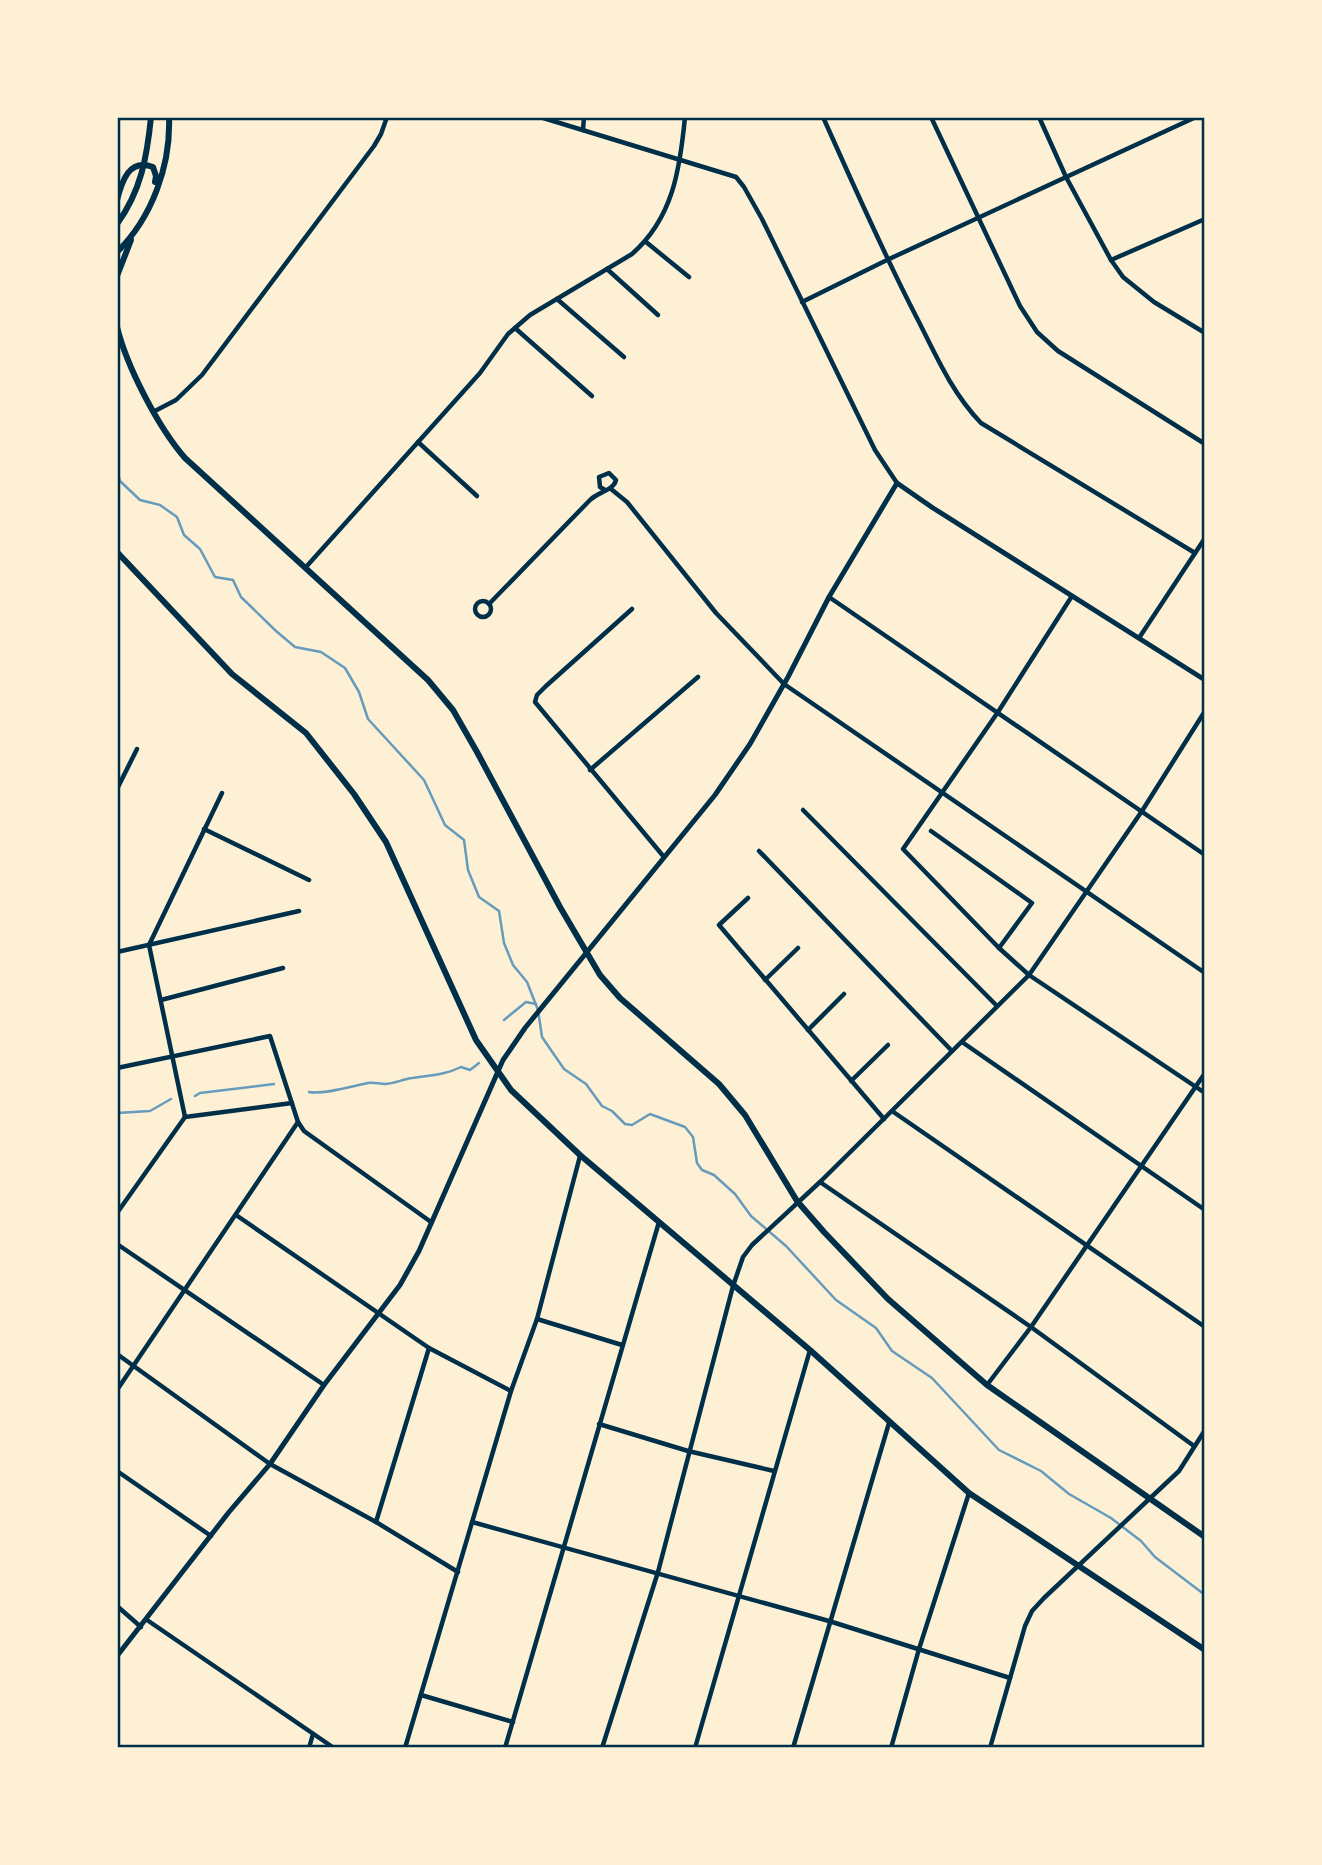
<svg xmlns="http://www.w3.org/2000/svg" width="1322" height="1865" viewBox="0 0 1322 1865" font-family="'PT Sans Narrow',sans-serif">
  <rect width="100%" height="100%" fill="#fdf0d5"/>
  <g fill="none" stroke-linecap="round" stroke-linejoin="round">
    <g stroke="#669bbc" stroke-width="2.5">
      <polyline points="117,472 120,481 140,500 160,505 177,517 184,535 200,549 215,577 233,580 241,597 276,631 295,647 321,652 345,668 359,692 368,719 424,780 445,825 464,840 468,870 479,897 499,911 504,943 513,965 527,982 538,1010 542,1037 564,1069 586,1084 602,1106 612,1111 625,1124 632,1125 650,1114 685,1127 693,1137 697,1163 702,1170 714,1175 735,1194 751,1216 786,1246 836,1300 876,1328 892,1351 932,1378 999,1450 1041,1471 1069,1494 1111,1518 1141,1541 1155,1557 1205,1595"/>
      <polyline points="504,1020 526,1002 536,1004"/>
      <path d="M309,1092C323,1095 353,1086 368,1083C374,1082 379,1084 385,1084C394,1084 403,1079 412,1078C430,1075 445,1075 461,1067L470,1070L479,1063"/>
      <polyline points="195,1096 200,1093 274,1084"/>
      <polyline points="117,1113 150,1111 171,1099"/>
    </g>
    <g stroke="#003049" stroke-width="4.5">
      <polyline points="540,117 736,177 744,187 762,219 875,450 897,483"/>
      <path d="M823,117C854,186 884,255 919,322C937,358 953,394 981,423L1195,553"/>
      <polyline points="931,117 1020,306 1037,332 1058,351 1205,444"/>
      <polyline points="1039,117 1066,177 1111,260 1123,277 1154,302 1205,333"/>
      <polyline points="583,130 584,117"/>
      <polyline points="646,242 689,277"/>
      <polyline points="1111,260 1205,219"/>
      <polyline points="607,269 658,315"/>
      <polyline points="557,299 624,357"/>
      <polyline points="802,302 887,260 1196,117"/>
      <polyline points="515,328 592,396"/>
      <polyline points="153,412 176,400 202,375 374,146 381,134 387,117"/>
      <polyline points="418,442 477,496"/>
      <polyline points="611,489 627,502 716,613 784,684 1205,973"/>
      <path d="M306,567L480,373L508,334L530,315L632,254C673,218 680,169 685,117"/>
      <polyline points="1072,596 998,712 903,849 999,948 1029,975 1205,1093"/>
      <polyline points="829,597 1205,855"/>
      <circle cx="483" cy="609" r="8"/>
      <path d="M489,604L590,500C598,492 614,490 616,480L609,473L599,477L600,487L605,490"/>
      <polyline points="632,609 546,686 537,695 535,702 664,857"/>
      <polyline points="1139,638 1205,538"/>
      <polyline points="590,770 698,677"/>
      <polyline points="117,789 137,749"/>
      <polyline points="803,810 997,1006"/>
      <polyline points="204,829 309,880"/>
      <polyline points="931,831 1032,903 999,948"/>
      <polyline points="759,851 952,1051"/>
      <polyline points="748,898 719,925 884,1119"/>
      <polyline points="117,952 299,911"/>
      <polyline points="765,980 798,948"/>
      <polyline points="161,1000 283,968"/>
      <polyline points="808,1030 844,994"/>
      <polyline points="962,1042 1205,1210"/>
      <polyline points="117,1068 270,1036 298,1122 304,1131 431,1222"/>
      <polyline points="851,1081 888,1045"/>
      <polyline points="892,1111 1205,1327"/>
      <polyline points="185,1117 149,945 222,793"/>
      <polyline points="185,1117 292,1103"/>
      <polyline points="820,1182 1031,1327 1194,1446"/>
      <polyline points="117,1213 185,1117"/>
      <polyline points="236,1215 429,1348 511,1391"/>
      <polyline points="117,1244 324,1385"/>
      <polyline points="537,1319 622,1345"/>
      <polyline points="117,1354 270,1464 376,1522 458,1572"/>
      <polyline points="987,1385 1031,1327 1205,1073"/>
      <polyline points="117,1390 298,1122"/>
      <polyline points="599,1424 688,1451 774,1471"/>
      <polyline points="117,1471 211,1536"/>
      <polyline points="376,1522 429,1348"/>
      <polyline points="472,1522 829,1621 1010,1678"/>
      <polyline points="117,1606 141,1627"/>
      <polyline points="147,1620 334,1748"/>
      <polyline points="421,1695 513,1722"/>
      <polyline points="309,1748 313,1734"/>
      <polyline points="405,1748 511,1391 537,1319 580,1156"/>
      <polyline points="505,1748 659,1222"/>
      <polyline points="602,1748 658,1572 733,1286 743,1257 752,1245 820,1182 1029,975 1142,811 1205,711"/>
      <polyline points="695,1748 810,1350"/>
      <polyline points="793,1748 889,1423"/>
      <polyline points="891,1748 919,1649 969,1493"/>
      <polyline points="990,1748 1025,1626 1032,1611 1044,1598 1179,1471 1205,1430"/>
    </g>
    <polyline stroke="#003049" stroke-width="5" points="117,1656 229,1512 270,1464 324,1385 400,1285 419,1251 503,1060 525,1028 715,795 750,744 788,677 829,597 897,483 933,508 1205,680"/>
    <g stroke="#003049" stroke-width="6">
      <path d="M117,200C122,181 129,158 153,167L156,176L155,182"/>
      <path d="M117,224C141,191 147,157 151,117"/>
      <path d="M117,252C152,218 171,165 169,117"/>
      <polyline points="117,276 131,240"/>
      <path d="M117,327C127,367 158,427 185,458L428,680L453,710L477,752L560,907L600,975L620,998L719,1084L745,1115L797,1201L824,1232L888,1299L987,1385L1205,1537"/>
      <polyline points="117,552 232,674 306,733 354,794 386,842 476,1040 511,1090 580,1155 810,1350 969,1493 1205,1650"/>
    </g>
  </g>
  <rect width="1322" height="1865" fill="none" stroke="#fdf0d5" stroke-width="238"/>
  <rect x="119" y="119" width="1084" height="1627" fill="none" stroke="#003049" stroke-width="2.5"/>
</svg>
